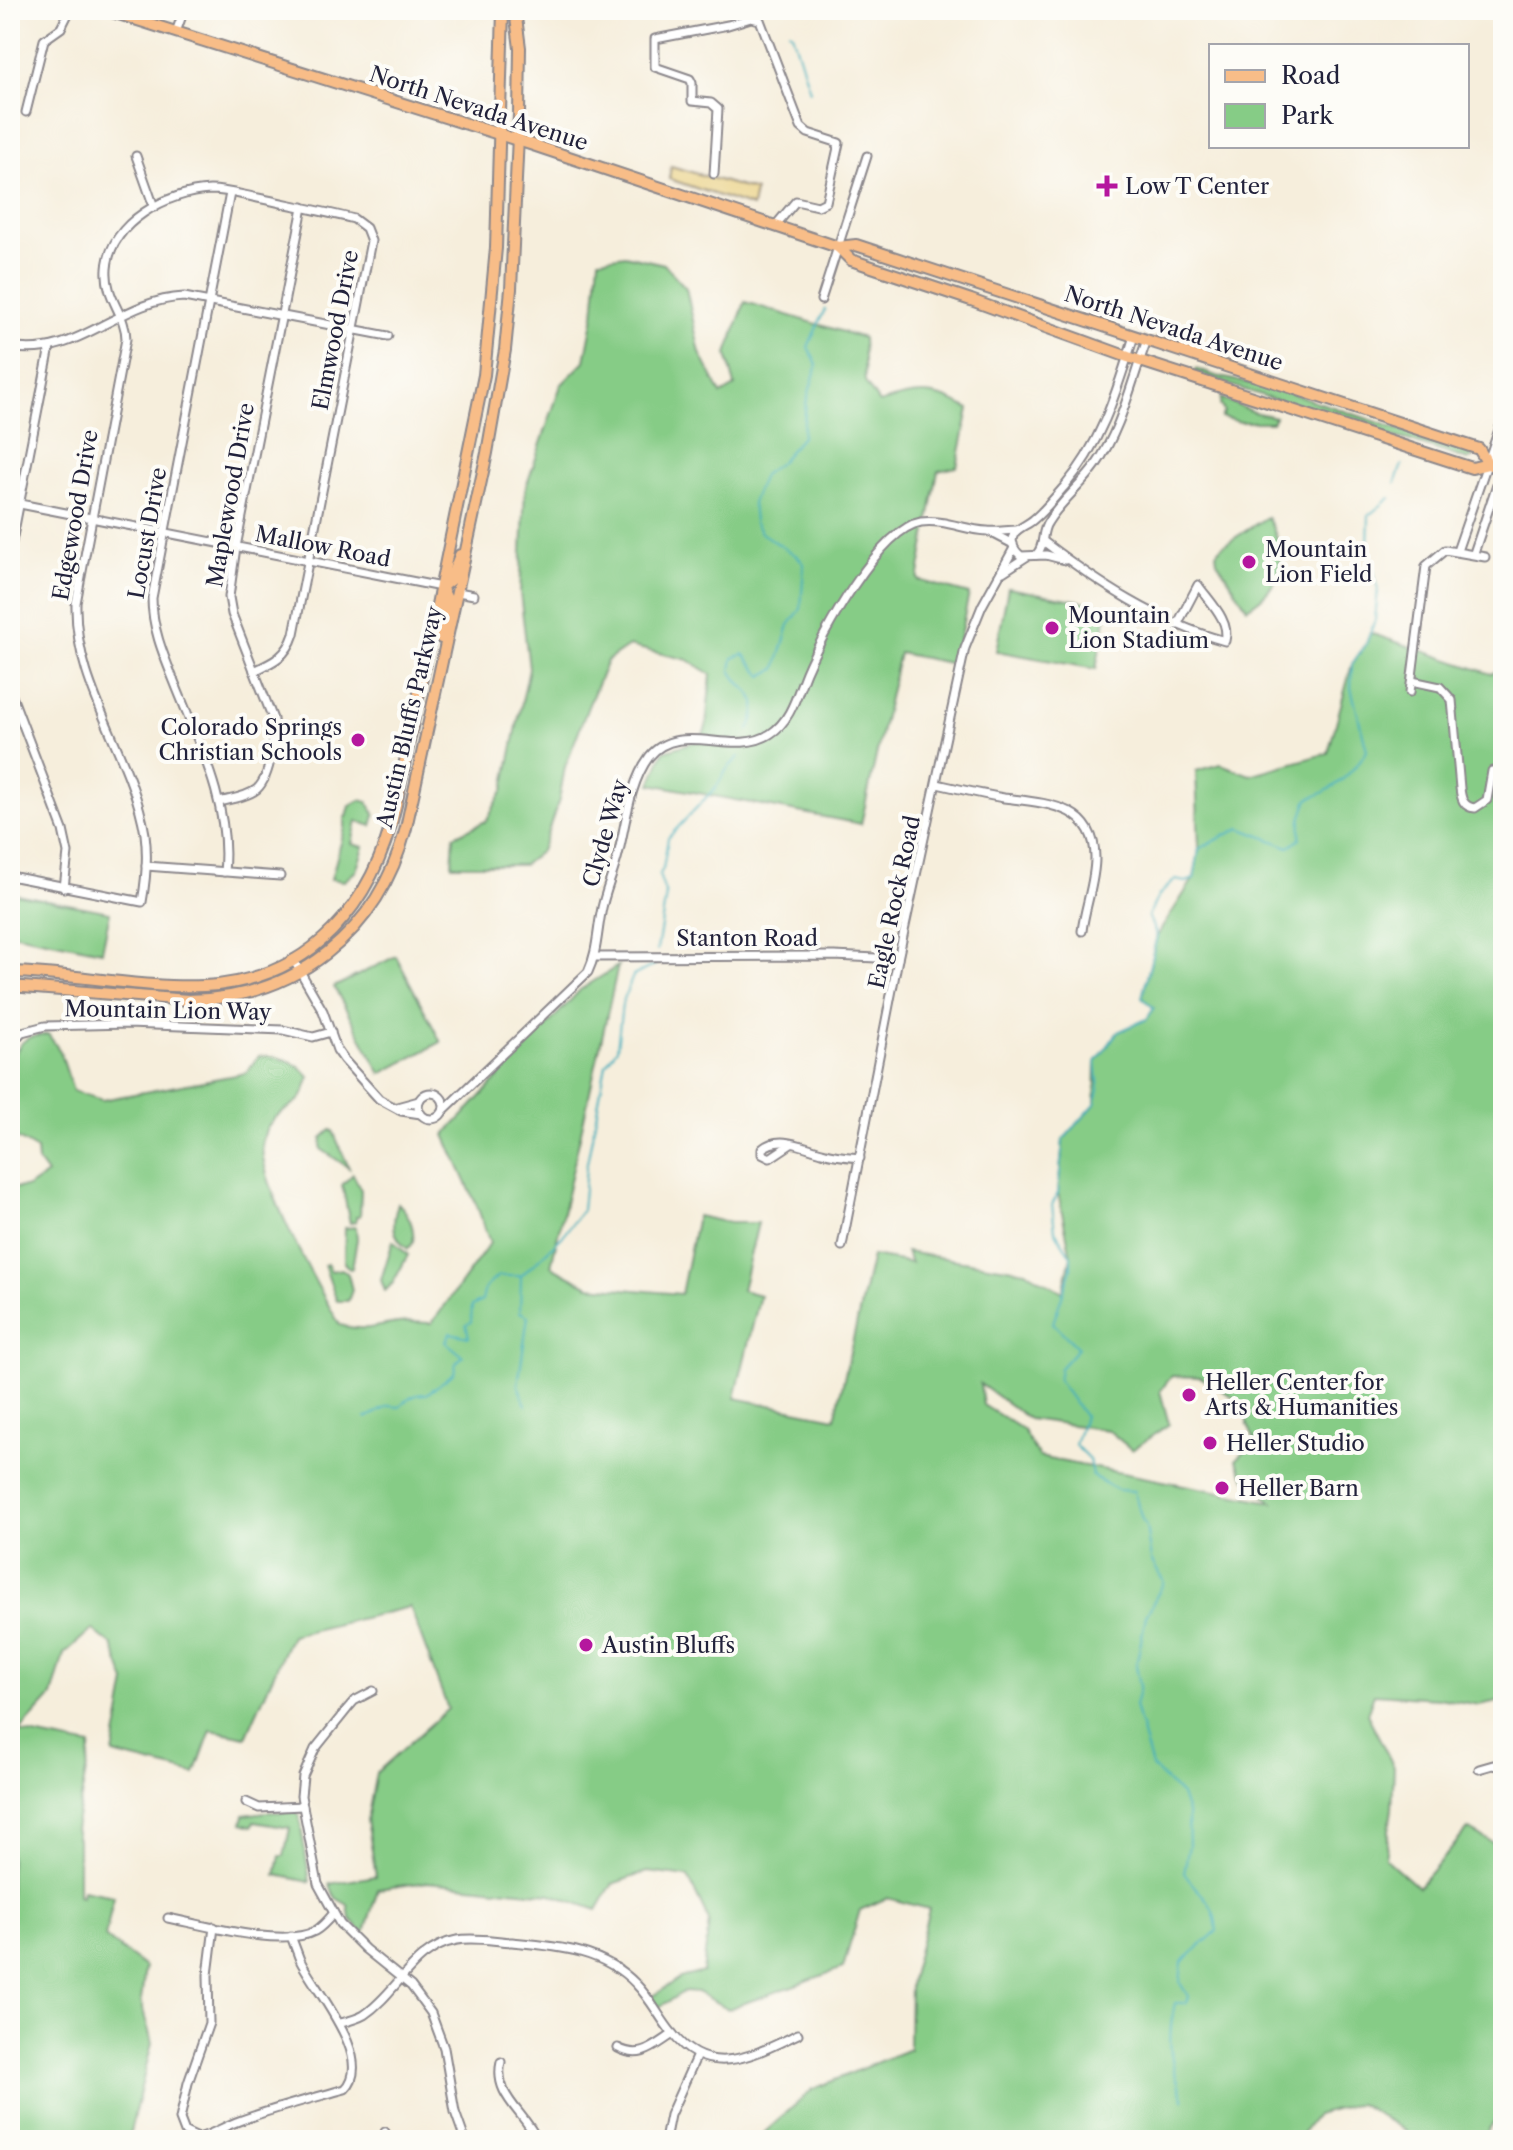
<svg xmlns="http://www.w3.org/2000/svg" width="1513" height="2150" viewBox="0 0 1513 2150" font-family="'Libre Caslon Text',serif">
  <rect width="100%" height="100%" fill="#fdfcf7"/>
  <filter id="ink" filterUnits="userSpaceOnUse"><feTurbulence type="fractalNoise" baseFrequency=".0125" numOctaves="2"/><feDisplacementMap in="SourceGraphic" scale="16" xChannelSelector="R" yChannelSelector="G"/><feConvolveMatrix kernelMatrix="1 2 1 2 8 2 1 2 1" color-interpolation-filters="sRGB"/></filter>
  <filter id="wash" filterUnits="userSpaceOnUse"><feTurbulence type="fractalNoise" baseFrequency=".006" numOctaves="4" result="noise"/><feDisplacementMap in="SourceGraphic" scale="32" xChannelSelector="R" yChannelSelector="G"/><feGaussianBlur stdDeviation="1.8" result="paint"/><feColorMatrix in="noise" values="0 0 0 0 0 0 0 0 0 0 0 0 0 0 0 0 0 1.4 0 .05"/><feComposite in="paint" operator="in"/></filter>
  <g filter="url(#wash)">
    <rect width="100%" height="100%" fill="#f6eedc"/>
    <g fill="#86cc86" stroke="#547760" stroke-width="2" fill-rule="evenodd">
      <path d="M625,255L664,264L686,288L700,353L721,394L735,386L727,354L745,302L863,338L865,382L879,403C919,391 932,389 969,409L957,467L938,471L918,580L969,594L954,664L899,653L861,824L651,784L664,751L701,740L706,727L711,674L688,660L629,646L607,661L589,704L565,767L559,800L541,851L523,865H452L454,836L486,821L504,789L529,668L520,593L525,490L561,385L585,361L594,315L599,259Z"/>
      <polygon points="1196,369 1216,376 1288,392 1472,454 1472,458 1468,460 1408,440 1382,435 1215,380 1195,373"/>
      <polygon points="1221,398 1253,412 1275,417 1272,422 1240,422 1221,417 1224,412 1220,404"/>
      <path d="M1267,517C1289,553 1285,586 1247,608L1217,561L1216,553L1221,547Z"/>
      <polygon points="1008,588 1108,606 1096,669 996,651"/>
      <path d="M1370,633L1491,674L1503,668V1700L1479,1705L1438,1698L1374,1694L1367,1714L1394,1767L1392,1809L1385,1858L1418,1887L1468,1829L1503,1848V2047L1498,2058V2116L1481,2140H1420L1359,2103L1316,2115L1297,2140H756L813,2089L909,2049L910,1984L929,1909L887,1898L860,1910L843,1968L728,2009L697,1992L685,1991L659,2007L652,1997L680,1978L703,1972L709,1921L688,1877L647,1872L612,1884L597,1910L551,1894L427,1882L378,1889L364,1935L350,1918L348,1905L336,1898L329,1884L376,1876L367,1820L376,1773L448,1709L410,1607L291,1635L246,1737L211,1730L195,1774L113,1754L126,1682L112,1645L92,1629L64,1654L52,1696L19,1732L91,1746L75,1829L78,1840V1895L81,1896L82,1890L114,1896L105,1937L145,1967L141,2002L152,2043L128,2140H10V1188L28,1187L47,1174L38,1162L37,1150L15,1137C11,1112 1,1054 28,1038C33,1036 43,1035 48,1034L60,1051L73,1091L102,1100L246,1073L259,1056C280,1056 296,1061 310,1077C307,1083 305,1094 300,1099C287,1113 269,1114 263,1139C254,1176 320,1291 340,1325C368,1332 373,1326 398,1323C409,1321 421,1323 432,1323L490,1243L477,1206L445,1135L580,990L618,966L551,1266L589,1286L681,1294L697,1216L730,1223H758L742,1290L760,1295L735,1398L835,1418L872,1256L911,1263L906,1252L1026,1271L1063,1292L1071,1256L1058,1193L1063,1140L1095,1104L1096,1062L1118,1032L1147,1019L1154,1008L1142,998L1157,936L1194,878L1199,849L1196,771L1221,764L1250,775L1328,753L1352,664L1366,644ZM1172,1376L1200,1377L1246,1405L1247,1423L1255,1441L1245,1446L1246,1450L1236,1460L1244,1477L1272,1502L1039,1457L1022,1429L983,1405L980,1384L1029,1419L1108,1430L1132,1450L1169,1424L1160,1391Z"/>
      <polygon points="360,800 368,802 375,815 372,826 357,821 352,844 364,847 356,871 344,881 331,879 345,828 345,817 347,817 350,806"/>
      <polygon points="10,893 110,912 102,951 10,933"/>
      <polygon points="396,956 441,1042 381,1074 334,987"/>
      <polygon points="331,1130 333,1131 349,1168 321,1149 322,1138"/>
      <polygon points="353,1174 361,1190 360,1216 356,1216 356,1222 350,1223 342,1185"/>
      <path d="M398,1203C409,1214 415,1227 413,1243L408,1249C391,1236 392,1222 398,1203Z"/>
      <polygon points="356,1227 357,1239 352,1268 350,1269 344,1263 345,1228"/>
      <polygon points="393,1241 408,1255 393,1283 385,1291 381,1280"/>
      <polygon points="327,1264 331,1271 342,1269 348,1274 352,1290 348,1301 337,1301 324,1265"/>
      <polygon points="266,1812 295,1812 299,1815 310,1882 276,1875 280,1856 284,1856 290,1828 254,1822 253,1826 242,1823 244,1815"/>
    </g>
    <polygon fill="#eeda9e" stroke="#887e6c" stroke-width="2" points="671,166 755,191 752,207 669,179"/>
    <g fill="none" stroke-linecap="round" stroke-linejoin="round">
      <g stroke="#40afbd" stroke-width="2">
        <polyline points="789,31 792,33 810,91"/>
        <polyline points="1395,483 1402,465"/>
        <path d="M749,730C766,690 745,698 731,670L733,658L744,654L762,676L776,669L789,625L801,609L804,564L797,556L761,533L754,522L752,503L763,475L779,463L802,437L806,403L817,365L808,347L825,309"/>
        <polyline points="657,950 666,895 659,875 663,869 668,838 717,786 727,769 739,757"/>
        <polyline points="521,1277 520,1312 528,1316 518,1385 526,1405"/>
        <path d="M366,1418L389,1406L400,1407C407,1398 415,1393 427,1394L454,1373L456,1363L463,1356L446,1342L450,1333L469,1337L466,1325L471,1322L472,1306L482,1301L485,1288L498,1276H521L562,1237L582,1210L586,1168L606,1064L617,1048L622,1004L633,976L656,964"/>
        <path d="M1184,2100C1170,2063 1166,2041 1175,2003H1186L1188,1996L1180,1983L1182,1962L1217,1931C1214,1897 1201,1898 1184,1873L1189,1845L1188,1816L1181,1795L1152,1767L1135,1706L1140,1685L1136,1666L1146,1616L1164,1582L1151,1560L1146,1526L1142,1520L1134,1491L1118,1490L1092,1476L1089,1459L1075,1445L1084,1416L1058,1380L1060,1368L1078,1348L1053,1323L1071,1269V1256L1055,1231L1052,1205L1058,1193L1063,1140L1095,1104L1099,1090L1096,1062L1118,1032L1147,1019L1154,1008L1142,998L1157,936L1148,916L1159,895L1175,880L1186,882L1194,879L1199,849L1240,828L1289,847L1300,839L1301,819L1308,799C1333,791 1353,773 1367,750L1351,688L1352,664L1366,644L1375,620L1378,589L1368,548L1369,515L1390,498"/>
      </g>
    </g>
  </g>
  <g filter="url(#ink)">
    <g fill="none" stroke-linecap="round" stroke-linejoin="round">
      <defs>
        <g id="street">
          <polyline points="176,32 184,10"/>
          <polyline points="26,112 44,40 61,28 70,10"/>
          <polyline points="136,156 154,207"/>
          <polyline points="714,174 718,109 711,103 692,101 692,83 690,79 655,67 655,39 728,25 751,18 760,20 801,127 808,133 839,143 826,202 818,206 796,201 775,226"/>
          <polyline points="821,300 867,156"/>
          <path d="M10,347C78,360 117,300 184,297L388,336"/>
          <polyline points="10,502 441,587"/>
          <polyline points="990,532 1013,544"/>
          <path d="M1043,541C1098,583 1158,623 1225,641C1231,621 1209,601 1198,585L1177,625"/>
          <polyline points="1457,551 1503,418"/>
          <polyline points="10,552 50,347"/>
          <polyline points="1474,553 1503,466"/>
          <path d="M1036,555C1046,545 1040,533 1048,522C1060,502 1082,485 1096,465C1122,428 1131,382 1147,340"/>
          <path d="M1065,560L1046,555L1021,556C1014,550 1009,543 1014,534C1018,527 1028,525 1034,519C1045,510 1054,498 1064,487C1102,443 1117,390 1134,336"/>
          <polyline points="1003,572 1026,557"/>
          <polyline points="458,592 474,595"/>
          <path d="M1412,681L1440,687L1452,700L1460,788C1461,798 1463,807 1475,808L1487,800L1492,771"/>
          <polyline points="10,691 63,830 68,853 64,888"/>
          <polyline points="1410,692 1426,566 1445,550 1485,557"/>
          <path d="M937,784C959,789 981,794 1004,798C1043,803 1095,804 1095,858C1095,883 1085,906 1082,931"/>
          <path d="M219,802C231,799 247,797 257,789C271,776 275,737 273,719L232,614L229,597L236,547L303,207"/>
          <polyline points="146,866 280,876"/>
          <path d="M224,872C231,805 198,742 174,681C163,654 152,628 152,598L230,193"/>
          <path d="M10,876L142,902C146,880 148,857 145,834C132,754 74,687 76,603L126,339C126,314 105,299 107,269C110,222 168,192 210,190C226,190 243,195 258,198C290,205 323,211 354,219L366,228L371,241L294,634C287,656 274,662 254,671"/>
          <polyline points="595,957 834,956 898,959"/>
          <polyline points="293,959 323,1011 337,1050 344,1060 379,1099 401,1111 421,1114"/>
          <polyline points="10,1045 22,1032 45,1026 128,1024 283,1030 313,1037 331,1032"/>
          <circle cx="431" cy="1106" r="13"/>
          <polyline points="397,1107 419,1101"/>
          <path d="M444,1110L588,972C597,953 597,934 601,913C604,894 613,875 618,855C626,824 629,784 649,757C679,719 733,758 770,734C791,721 797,694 806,672C822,635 879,529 921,522C944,519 965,530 987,531C997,532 1007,530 1017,530"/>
          <polyline points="10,1140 10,1160"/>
          <path d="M791,1144L770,1158L762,1154V1149C779,1134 803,1147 822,1152C834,1156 848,1157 860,1158"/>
          <polyline points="842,1246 898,959 965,648 982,606 1014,548"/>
          <polyline points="373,1691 354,1701 348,1708 315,1749 303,1776 301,1796 318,1884 340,1924 365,1949 411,1986 431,2013 444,2048 455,2112 465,2140"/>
          <polyline points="1479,1769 1493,1765 1503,1767"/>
          <polyline points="246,1802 259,1808 303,1806"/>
          <path d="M168,1918C203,1925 284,1948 315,1931C322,1927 328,1920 333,1914"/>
          <path d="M214,1927L208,1975L209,2023L188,2083L180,2119L185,2132L198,2138C213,2134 225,2126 239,2121C274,2108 310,2099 345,2089C376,2059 313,1988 300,1960C297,1952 294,1944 291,1936"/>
          <path d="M341,2023C349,2021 357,2019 364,2015C398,1992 413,1948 457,1940C475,1937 494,1941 512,1942C556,1946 603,1949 636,1984C650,1998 659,2017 672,2033C709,2081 754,2055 798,2034"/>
          <path d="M618,2048C641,2060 653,2047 673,2034"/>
          <path d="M501,2062C493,2096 525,2112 537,2140"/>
          <polyline points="385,2132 389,2140"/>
          <polyline points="665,2140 670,2115 697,2055"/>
        </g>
        <g id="primary">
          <polyline points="106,10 530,144 838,247 856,245 1479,449 1488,464"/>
          <polyline points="838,247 851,260 971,300 1128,357 1472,468 1488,464 1503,469"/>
          <polyline points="441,587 447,599 441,638"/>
          <polyline points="441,587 450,580 460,555"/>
          <path d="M10,972C73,973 142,989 204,986C312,980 374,904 396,805L484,375L496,248L503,10"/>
          <path d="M10,986L188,1000C296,999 379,932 406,828L487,453L505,350L511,289L519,114L520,48L515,10"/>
        </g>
      </defs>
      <use href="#street" stroke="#8c888c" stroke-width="11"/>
      <use href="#primary" stroke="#8c888c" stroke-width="14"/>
      <use href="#street" stroke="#fff" stroke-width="7"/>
      <use href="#primary" stroke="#f8bd88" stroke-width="10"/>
    </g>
  </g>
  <g fill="#b5179e" stroke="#fdfcf7" stroke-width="3">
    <path d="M1103 174h8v8h8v8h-8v8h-8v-8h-8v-8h8z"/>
    <circle cx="1249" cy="562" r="8"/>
    <circle cx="1052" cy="628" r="8"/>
    <circle cx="358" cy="740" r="8"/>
    <circle cx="1189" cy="1395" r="8"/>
    <circle cx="1210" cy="1443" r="8"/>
    <circle cx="1222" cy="1488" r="8"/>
    <circle cx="586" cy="1645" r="8"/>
  </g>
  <g text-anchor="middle" stroke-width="8" stroke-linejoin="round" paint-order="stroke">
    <g font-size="22" fill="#22223b" stroke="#fdfcf7">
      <text transform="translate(479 108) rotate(18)" y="8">North Nevada Avenue</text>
      <text transform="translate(1174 328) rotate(18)" y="8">North Nevada Avenue</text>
      <text transform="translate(335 330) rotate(-79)" y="8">Elmwood Drive</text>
      <text transform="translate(230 495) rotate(-80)" y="8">Maplewood Drive</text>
      <text transform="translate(75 515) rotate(-80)" y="8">Edgewood Drive</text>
      <text transform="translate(147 533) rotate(-80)" y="8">Locust Drive</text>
      <text transform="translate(323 546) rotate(11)" y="8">Mallow Road</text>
      <text transform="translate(409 717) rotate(-77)" y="8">Austin Bluffs Parkway</text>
      <text transform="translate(605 833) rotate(-74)" y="8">Clyde Way</text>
      <text transform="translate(894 902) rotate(-78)" y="8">Eagle Rock Road</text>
      <text x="747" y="946">Stanton Road</text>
      <text transform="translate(168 1010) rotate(1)" y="8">Mountain Lion Way</text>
    </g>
    <g font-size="22" fill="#22223b" stroke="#fdfcf7" text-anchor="start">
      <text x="1125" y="194">Low T Center</text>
      <text x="1265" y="557">Mountain<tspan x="1265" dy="25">Lion Field</tspan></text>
      <text x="1068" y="623">Mountain<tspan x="1068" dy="25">Lion Stadium</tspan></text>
      <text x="342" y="735" text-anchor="end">Colorado Springs<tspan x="342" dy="25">Christian Schools</tspan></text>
      <text x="1205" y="1390">Heller Center for<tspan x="1205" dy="25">Arts &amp; Humanities</tspan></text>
      <text x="1226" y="1451">Heller Studio</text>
      <text x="1238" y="1496">Heller Barn</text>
      <text x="602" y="1653">Austin Bluffs</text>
    </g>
  </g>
  <rect width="1513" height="2150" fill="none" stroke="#fdfcf7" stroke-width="40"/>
  <rect x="1209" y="44" width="260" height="104" fill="#fdfcf7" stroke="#a5a5ac" stroke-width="2"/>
  <rect x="1225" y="70" width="40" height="12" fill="#f8bd88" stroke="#a5a5ac" stroke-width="2"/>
  <text x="1281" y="84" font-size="24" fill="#22223b">Road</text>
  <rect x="1225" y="104" width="40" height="24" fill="#86cc86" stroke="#a5a5ac" stroke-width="2"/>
  <text x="1281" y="124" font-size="24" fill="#22223b">Park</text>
</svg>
